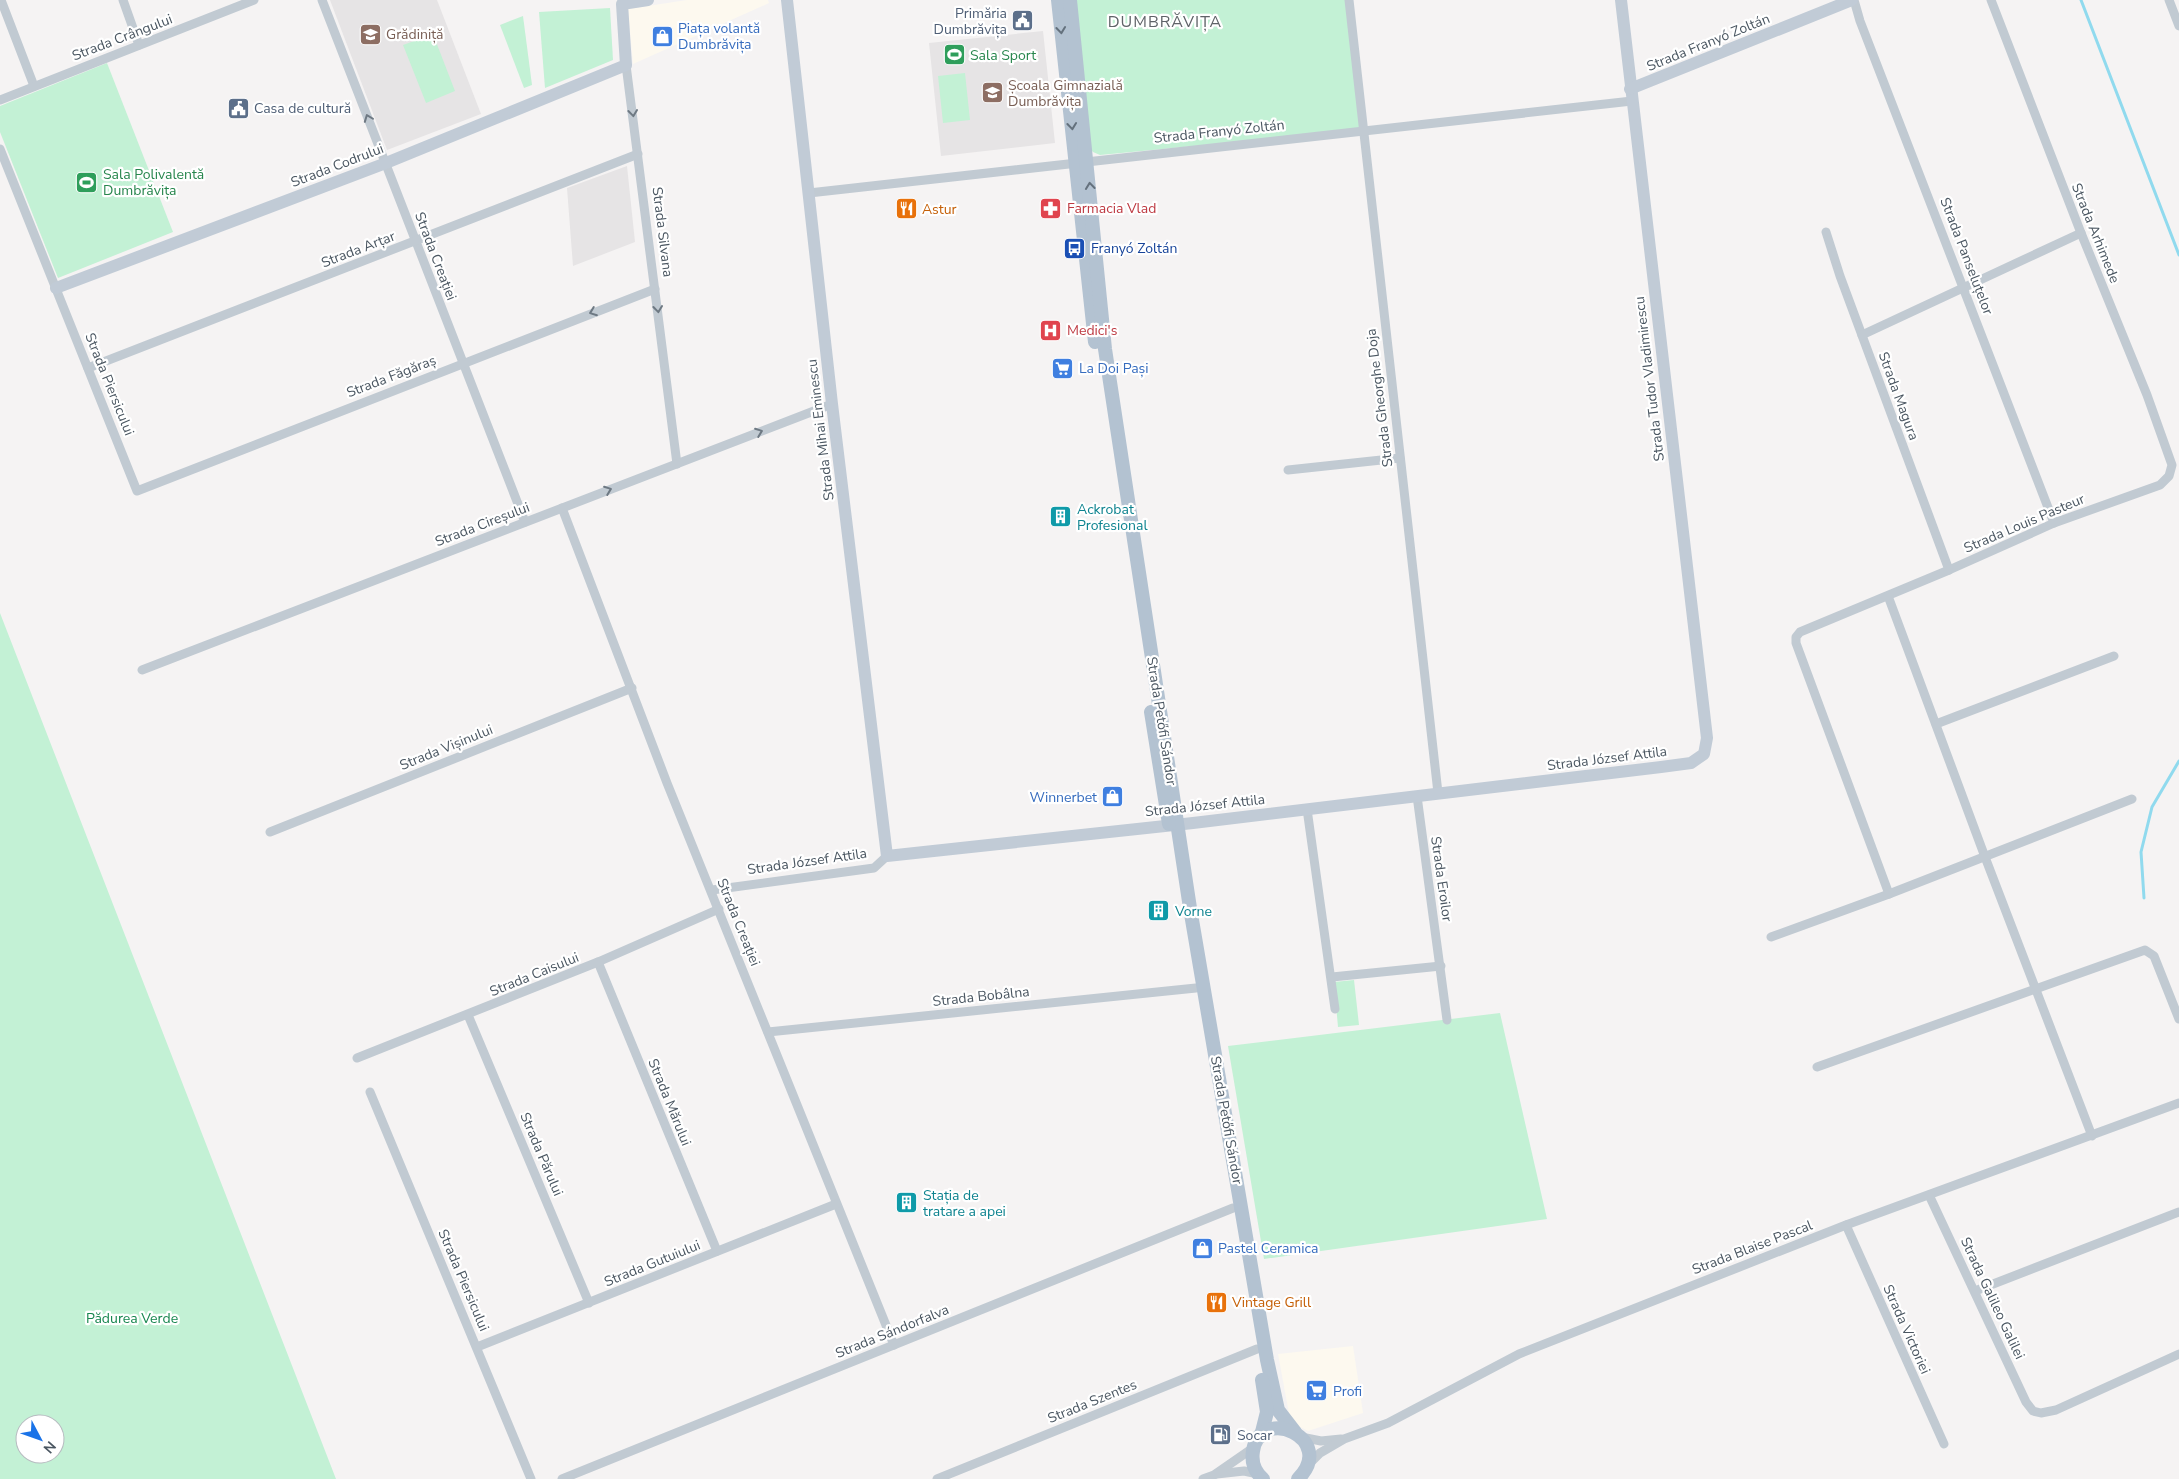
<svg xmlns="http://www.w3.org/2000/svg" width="2179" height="1479" viewBox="0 0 2179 1479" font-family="'Nunito Sans',sans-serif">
  <rect width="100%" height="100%" fill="#f5f3f3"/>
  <g fill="#fdf9ef">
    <polygon points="687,0 768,0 769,3 633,64 628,9"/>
    <polygon points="1353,1346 1363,1413 1308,1431 1296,1425 1290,1419 1278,1354"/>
  </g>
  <g fill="#e6e4e5">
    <polygon points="330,0 437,0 481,114 387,150"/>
    <polygon points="1043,31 1055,143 941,156 929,43"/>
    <polygon points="627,166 635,242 573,266 567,188"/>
  </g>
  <g fill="#c3f1d5" fill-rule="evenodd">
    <polygon points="1074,0 1349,0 1362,130 1100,155 1093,152 1089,147"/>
    <polygon points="610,8 613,60 545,88 539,12"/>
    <polygon points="523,16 532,85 524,88 500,25"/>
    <polygon points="433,34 455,91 426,103 403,45"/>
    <polygon points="107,63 173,232 58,278 0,132 0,106"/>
    <polygon points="965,73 970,120 943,123 938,76"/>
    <path d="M0,613L336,1479H0ZM25,1424H55V1454H25Z"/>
    <polygon points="1354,980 1359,1025 1338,1027 1334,982"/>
    <polygon points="1500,1013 1547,1219 1264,1259 1228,1046"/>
  </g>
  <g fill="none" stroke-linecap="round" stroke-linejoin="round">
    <g stroke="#90daee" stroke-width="3">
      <polyline points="2081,0 2179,255"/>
      <polyline points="2144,898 2141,852 2152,807 2179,761"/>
    </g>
    <g stroke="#c1cad2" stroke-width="9">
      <polyline points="1,0 34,86"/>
      <polyline points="123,0 139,45"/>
      <polyline points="322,0 525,522"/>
      <polyline points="1349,0 1438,793"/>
      <polyline points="1854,0 1860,21 2054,523"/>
      <polyline points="2169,0 2179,26"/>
      <polyline points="626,65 677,464"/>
      <polyline points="0,100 254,0"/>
      <polyline points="0,149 137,491 655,289"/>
      <polyline points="809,193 1632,101"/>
      <polyline points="1826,232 1840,276 1949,570"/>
      <polyline points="1862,335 2081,233"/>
      <polyline points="88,368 638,154"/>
      <polyline points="1288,470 1400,458"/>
      <polyline points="562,508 667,783 894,1345"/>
      <polyline points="1888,596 1985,857 2092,1136"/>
      <polyline points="142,670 832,404"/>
      <polyline points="1936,724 2114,656"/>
      <polyline points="1417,796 1447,1020"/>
      <polyline points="1307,809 1335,1009"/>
      <polyline points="270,832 632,688"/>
      <polyline points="712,890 874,868 887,856"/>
      <polyline points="1889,894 1796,643 1796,637 1800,632 1949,570 2054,523 2160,485 2169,476 2172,465 2147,395 2081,233 1991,0"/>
      <polyline points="1771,937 1889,894 2132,799"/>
      <polyline points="598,962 717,1251"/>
      <polyline points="1332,977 1441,966"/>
      <polyline points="468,1015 589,1303"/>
      <polyline points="768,1032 1196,988"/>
      <polyline points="357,1058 598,962 719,909"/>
      <polyline points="1817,1067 2145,950 2154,956 2179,1019"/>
      <polyline points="370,1092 531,1479"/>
      <polyline points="1929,1195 2026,1402 2033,1411 2041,1413 2056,1410 2179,1354"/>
      <polyline points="1846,1225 1944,1444"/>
      <polyline points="1975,1291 2179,1212"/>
      <polyline points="477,1347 836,1204"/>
      <polyline points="1301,1437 1321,1441 1341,1439"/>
      <polyline points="1309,1464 1320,1453 1344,1439 1388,1423 1519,1354 1846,1225 2179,1103"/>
      <polyline points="1217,1474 1244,1471 1258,1474"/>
      <polyline points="562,1479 1233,1208"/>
      <polyline points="937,1479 1257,1349"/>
      <polyline points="1203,1479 1214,1475 1253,1448"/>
    </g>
    <g stroke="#c1cbd6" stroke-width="12">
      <polyline points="787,0 832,404 887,856 1193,823 1661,767 1691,763 1704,754 1707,738 1621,0"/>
      <polyline points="1630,89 1852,0"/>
      <polyline points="56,288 386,163 626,65 622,4 648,0"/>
    </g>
    <g stroke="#b3c2d1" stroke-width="14">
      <polyline points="1058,0 1095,342"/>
      <polyline points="1070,0 1105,349 1190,908 1267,1360 1278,1410 1295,1432"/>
      <polyline points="1151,712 1169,824"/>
      <polyline points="1261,1436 1267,1412 1262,1380"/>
      <path d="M1263,1479C1255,1472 1251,1463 1253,1451C1260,1404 1338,1439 1298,1479"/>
    </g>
  </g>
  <defs><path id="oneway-chevron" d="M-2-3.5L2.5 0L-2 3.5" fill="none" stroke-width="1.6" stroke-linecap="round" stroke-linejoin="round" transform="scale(1.25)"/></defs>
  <g stroke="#64717d">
    <use href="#oneway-chevron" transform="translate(1061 30) rotate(84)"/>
    <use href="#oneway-chevron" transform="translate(1072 126) rotate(84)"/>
    <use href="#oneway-chevron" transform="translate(1090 186) rotate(-96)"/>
  </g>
  <g stroke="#6e7983">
    <use href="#oneway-chevron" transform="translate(633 113) rotate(83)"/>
    <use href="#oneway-chevron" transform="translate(368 118) rotate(-111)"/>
    <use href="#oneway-chevron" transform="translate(658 309) rotate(83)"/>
    <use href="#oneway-chevron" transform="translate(593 312) rotate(159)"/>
    <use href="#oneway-chevron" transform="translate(759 432) rotate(-21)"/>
    <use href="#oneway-chevron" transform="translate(608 490) rotate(-21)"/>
  </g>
  <defs>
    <symbol id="civic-square" viewBox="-11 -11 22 22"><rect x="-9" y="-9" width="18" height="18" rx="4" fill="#5c6f8a" stroke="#fff"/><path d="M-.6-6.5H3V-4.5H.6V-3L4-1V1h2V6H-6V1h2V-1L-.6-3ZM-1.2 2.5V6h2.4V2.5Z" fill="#fff"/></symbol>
    <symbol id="school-square" viewBox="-11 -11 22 22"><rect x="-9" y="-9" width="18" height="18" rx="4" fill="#8d6e63" stroke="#fff"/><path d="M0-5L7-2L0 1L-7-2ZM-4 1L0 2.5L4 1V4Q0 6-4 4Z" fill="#fff"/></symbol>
    <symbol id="shop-square" viewBox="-11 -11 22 22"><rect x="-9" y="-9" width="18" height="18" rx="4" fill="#3f7fe0" stroke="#fff"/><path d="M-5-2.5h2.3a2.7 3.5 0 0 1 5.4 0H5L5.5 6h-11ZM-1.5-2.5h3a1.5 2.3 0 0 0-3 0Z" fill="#fff"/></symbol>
    <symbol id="stadium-square" viewBox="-11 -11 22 22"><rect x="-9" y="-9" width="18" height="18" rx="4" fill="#2e9e5b" stroke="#fff"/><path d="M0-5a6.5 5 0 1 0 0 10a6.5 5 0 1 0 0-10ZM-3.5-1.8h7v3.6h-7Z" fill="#fff"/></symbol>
    <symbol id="pharmacy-square" viewBox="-11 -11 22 22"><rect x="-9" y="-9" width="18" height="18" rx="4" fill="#e0444e" stroke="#fff"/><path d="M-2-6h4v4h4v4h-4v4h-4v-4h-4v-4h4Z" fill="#fff"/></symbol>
    <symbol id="restaurant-square" viewBox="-11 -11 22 22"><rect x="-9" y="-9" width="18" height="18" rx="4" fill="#e8710a" stroke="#fff"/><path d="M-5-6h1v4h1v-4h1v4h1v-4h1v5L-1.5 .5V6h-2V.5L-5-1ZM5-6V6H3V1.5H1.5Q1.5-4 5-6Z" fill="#fff"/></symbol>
    <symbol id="bus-square" viewBox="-11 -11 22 22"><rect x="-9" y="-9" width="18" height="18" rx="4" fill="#1a4fb4" stroke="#fff"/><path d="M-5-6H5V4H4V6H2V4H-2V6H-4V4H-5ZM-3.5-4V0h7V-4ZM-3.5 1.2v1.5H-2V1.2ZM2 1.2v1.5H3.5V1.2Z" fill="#fff"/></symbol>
    <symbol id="hospital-square" viewBox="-11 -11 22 22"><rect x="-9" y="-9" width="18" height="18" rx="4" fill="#e0444e" stroke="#fff"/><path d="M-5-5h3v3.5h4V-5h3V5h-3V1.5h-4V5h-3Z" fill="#fff"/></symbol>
    <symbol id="supermarket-square" viewBox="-11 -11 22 22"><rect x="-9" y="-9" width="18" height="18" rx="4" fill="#3f7fe0" stroke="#fff"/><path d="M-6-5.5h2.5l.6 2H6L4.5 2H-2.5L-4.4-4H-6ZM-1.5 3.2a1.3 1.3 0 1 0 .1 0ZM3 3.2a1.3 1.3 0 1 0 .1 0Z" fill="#fff"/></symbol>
    <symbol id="building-square" viewBox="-11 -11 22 22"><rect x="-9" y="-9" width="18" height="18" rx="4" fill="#0f9aa8" stroke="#fff"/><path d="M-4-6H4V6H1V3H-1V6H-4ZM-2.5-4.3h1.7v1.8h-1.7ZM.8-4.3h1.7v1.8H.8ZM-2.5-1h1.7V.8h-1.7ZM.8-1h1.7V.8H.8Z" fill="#fff"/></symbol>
    <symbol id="fuel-square" viewBox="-11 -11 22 22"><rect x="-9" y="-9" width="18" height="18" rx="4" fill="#5c6f8a" stroke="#fff"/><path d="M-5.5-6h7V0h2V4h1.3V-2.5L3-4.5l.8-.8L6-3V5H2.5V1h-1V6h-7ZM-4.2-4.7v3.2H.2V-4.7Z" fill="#fff"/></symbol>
  </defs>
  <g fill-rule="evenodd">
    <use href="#civic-square" x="1010" y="8" width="25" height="25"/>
    <use href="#school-square" x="358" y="22" width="25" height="25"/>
    <use href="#shop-square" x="650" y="24" width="25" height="25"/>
    <use href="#stadium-square" x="942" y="42" width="25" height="25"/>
    <use href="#school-square" x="980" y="80" width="25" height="25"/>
    <use href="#civic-square" x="226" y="96" width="25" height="25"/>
    <use href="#stadium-square" x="74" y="170" width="25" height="25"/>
    <use href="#pharmacy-square" x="1038" y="196" width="25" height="25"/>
    <use href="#restaurant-square" x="894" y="196" width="25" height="25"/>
    <use href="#bus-square" x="1062" y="236" width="25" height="25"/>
    <use href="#hospital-square" x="1038" y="318" width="25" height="25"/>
    <use href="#supermarket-square" x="1050" y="356" width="25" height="25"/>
    <use href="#building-square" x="1048" y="504" width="25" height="25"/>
    <use href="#shop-square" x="1100" y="784" width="25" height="25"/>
    <use href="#building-square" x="1146" y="898" width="25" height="25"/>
    <use href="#building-square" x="894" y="1190" width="25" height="25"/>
    <use href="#shop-square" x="1190" y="1236" width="25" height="25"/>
    <use href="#restaurant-square" x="1204" y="1290" width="25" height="25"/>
    <use href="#supermarket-square" x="1304" y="1378" width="25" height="25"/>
    <use href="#fuel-square" x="1208" y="1422" width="25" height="25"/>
  </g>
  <g text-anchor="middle" stroke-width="4.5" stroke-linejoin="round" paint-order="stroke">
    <g font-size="14" fill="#4e5e75" stroke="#fff" text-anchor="start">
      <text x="1007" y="18" text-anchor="end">Primăria<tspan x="1007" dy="16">Dumbrăvița</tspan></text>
      <text x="254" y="113">Casa de cultură</text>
      <text x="1237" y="1440">Socar</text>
    </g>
    <g font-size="14" fill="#366cbe" stroke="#fff" text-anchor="start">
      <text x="678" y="33">Piața volantă<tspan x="678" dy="16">Dumbrăvița</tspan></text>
      <text x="1079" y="373">La Doi Pași</text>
      <text x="1097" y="802" text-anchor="end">Winnerbet</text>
      <text x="1218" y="1253">Pastel Ceramica</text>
      <text x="1333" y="1396">Profi</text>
    </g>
    <g font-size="14" fill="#785e54" stroke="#fff" text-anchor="start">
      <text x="386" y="39">Grădiniță</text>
      <text x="1008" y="90">Școala Gimnazială<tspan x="1008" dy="16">Dumbrăvița</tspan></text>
    </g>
    <g font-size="14" fill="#4a5661" stroke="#fff">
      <text transform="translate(122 37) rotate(-21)" y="5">Strada Crângului</text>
      <text transform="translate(1708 42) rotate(-22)" y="5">Strada Franyó Zoltán</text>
      <text transform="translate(1219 131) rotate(-6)" y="5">Strada Franyó Zoltán</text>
      <text transform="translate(337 165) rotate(-21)" y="5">Strada Codrului</text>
      <text transform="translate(663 232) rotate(83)" y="5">Strada Silvana</text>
      <text transform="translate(2096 233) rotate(68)" y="5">Strada Arhimede</text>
      <text transform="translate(358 249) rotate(-21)" y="5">Strada Arțar</text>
      <text transform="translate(436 256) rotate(69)" y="5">Strada Creației</text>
      <text transform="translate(1967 256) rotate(69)" y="5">Strada Panseluțelor</text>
      <text transform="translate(391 376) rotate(-21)" y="5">Strada Făgăraș</text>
      <text transform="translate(1649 379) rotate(-97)" y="5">Strada Tudor Vladimirescu</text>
      <text transform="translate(110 384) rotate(68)" y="5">Strada Piersicului</text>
      <text transform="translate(1899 396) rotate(70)" y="5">Strada Magura</text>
      <text transform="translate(1379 398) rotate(-97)" y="5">Strada Gheorghe Doja</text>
      <text transform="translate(820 430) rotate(-97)" y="5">Strada Mihai Eminescu</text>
      <text transform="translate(2024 523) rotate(-23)" y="5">Strada Louis Pasteur</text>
      <text transform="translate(482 524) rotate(-21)" y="5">Strada Cireșului</text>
      <text transform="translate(1162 721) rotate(81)" y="5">Strada Petőfi Sándor</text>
      <text transform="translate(446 747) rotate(-22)" y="5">Strada Vișinului</text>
      <text transform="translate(1607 758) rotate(-7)" y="5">Strada József Attila</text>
      <text transform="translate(1205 805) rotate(-6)" y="5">Strada József Attila</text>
      <text transform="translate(807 861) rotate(-8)" y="5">Strada József Attila</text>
      <text transform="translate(1442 879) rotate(82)" y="5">Strada Eroilor</text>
      <text transform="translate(739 922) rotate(68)" y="5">Strada Creației</text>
      <text transform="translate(534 974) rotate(-22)" y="5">Strada Caisului</text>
      <text transform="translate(981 996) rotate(-6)" y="5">Strada Bobâlna</text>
      <text transform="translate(670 1102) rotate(68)" y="5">Strada Mărului</text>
      <text transform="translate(1227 1120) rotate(80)" y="5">Strada Petőfi Sándor</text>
      <text transform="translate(542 1154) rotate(67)" y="5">Strada Părului</text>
      <text transform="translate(1752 1247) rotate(-21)" y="5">Strada Blaise Pascal</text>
      <text transform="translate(652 1263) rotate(-22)" y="5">Strada Gutuiului</text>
      <text transform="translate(464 1280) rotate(67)" y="5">Strada Piersicului</text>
      <text transform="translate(1993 1298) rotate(65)" y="5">Strada Galileo Galilei</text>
      <text transform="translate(1907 1329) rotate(66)" y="5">Strada Victoriei</text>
      <text transform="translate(892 1331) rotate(-22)" y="5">Strada Sándorfalva</text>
      <text transform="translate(1092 1401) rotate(-22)" y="5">Strada Szentes</text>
    </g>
    <g font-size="14" fill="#27864d" stroke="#fff" text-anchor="start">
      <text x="970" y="60">Sala Sport</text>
      <text x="103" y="179">Sala Polivalentă<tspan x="103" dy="16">Dumbrăvița</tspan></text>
    </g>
    <g font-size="14" fill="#be3a42" stroke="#fff" text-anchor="start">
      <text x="1067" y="213">Farmacia Vlad</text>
      <text x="1067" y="335">Medici's</text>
    </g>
    <g font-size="14" fill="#c56008" stroke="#fff" text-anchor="start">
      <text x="922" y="214">Astur</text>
      <text x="1232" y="1307">Vintage Grill</text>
    </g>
    <g font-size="14" fill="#164399" stroke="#fff" text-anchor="start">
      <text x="1091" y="253">Franyó Zoltán</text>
    </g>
    <g font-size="14" fill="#0d838f" stroke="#fff" text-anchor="start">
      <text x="1077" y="514">Ackrobat<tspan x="1077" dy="16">Profesional</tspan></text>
      <text x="1175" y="916">Vorne</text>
      <text x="923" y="1200">Stația de<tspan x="923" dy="16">tratare a apei</tspan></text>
    </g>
    <g font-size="14" fill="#17864f" stroke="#fff">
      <text x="132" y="1323">Pădurea Verde</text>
    </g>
    <g font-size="16" letter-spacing="1" fill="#5f6368" stroke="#fff">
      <text x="1165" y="27">DUMBRĂVIȚA</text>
    </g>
  </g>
  <g transform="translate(40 1439) rotate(131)"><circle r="24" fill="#ffffff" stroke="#b7bbc0"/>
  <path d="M0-4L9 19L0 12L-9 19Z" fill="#1a73e8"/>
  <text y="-8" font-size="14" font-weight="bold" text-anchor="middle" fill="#4a5661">N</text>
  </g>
</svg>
